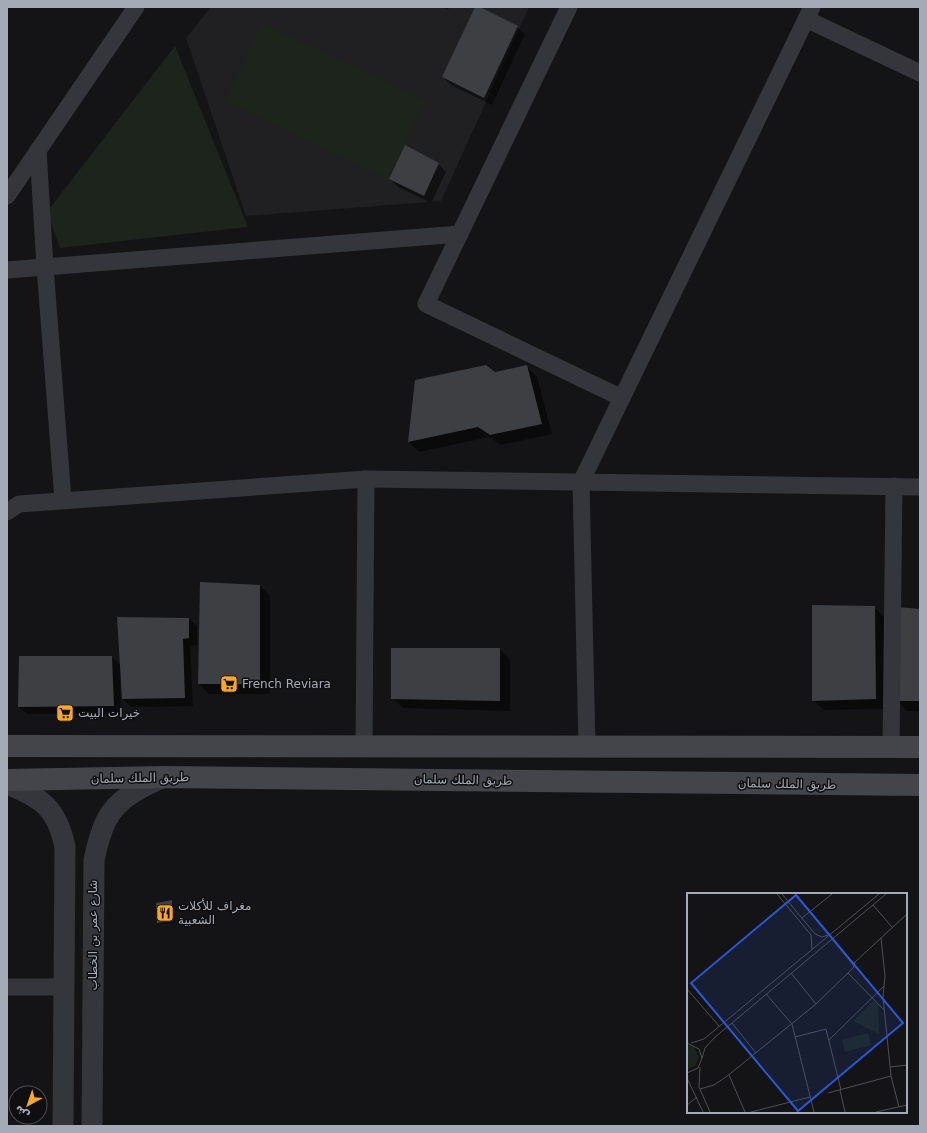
<svg xmlns="http://www.w3.org/2000/svg" width="927" height="1133" viewBox="0 0 927 1133" font-family="'DejaVu Sans','Noto Naskh Arabic',sans-serif">
  <rect width="100%" height="100%" fill="#141416"/>
  <polygon fill="#202023" points="211,7 529,7 441,201 246,216 186,38"/>
  <g fill="#1c241c">
    <polygon points="262,23 425,100 388,179 225,101"/>
    <polygon points="175,46 248,227 60,248 47,212"/>
  </g>
  <g fill="#0007">
    <polygon points="441,7 449,7 448,10"/>
    <polygon points="476,7 517,27 525,34 492,105 451,85 443,77"/>
    <polygon points="438,164 446,172 431,203 398,187 390,179"/>
    <polygon points="526,366 537,377 552,434 501,445 490,437 419,452 409,442"/>
    <polygon points="260,586 270,596 270,694 209,694 199,684"/>
    <polygon points="874,607 885,618 886,709 824,710 813,700"/>
    <polygon points="920,610 920,711 907,711 896,701"/>
    <polygon points="189,619 197,626 197,645 190,646 193,706 131,707 123,699 122,680 120,680 121,714 27,714 19,707 112,657 121,666"/>
    <polygon points="392,649 500,649 510,660 510,711 403,708 392,698"/>
    <polygon points="171,901 174,904 175,923 161,924 158,922"/>
  </g>
  <g fill="#3e3f43">
    <polygon points="475,7 480,7 518,26 484,98 442,77"/>
    <polygon points="405,145 439,163 424,196 389,179"/>
    <polygon points="486,365 495,372 527,365 542,424 490,435 478,427 408,442 415,380"/>
    <polygon points="200,582 260,585 260,684 198,684"/>
    <polygon points="812,605 875,606 876,699 812,701"/>
    <polygon points="898,607 920,609 920,701 895,701"/>
    <polygon points="117,617 189,618 189,638 183,639 185,698 122,699"/>
    <polygon points="391,648 500,648 500,701 391,699"/>
    <polygon points="19,656 112,656 114,706 18,707"/>
    <polygon points="172,900 173,921 157,923 156,903"/>
  </g>
  <g fill="none" stroke-linecap="round" stroke-linejoin="round">
    <g stroke="#35363b" stroke-width="17">
      <polyline points="569,7 426,304 622,398"/>
      <polyline points="806,19 920,73"/>
      <polyline points="38,150 45,267 63,500"/>
      <polyline points="7,196 136,7"/>
      <polyline points="7,270 460,234"/>
      <polyline points="7,512 19,504 366,479 920,487"/>
      <polyline points="364,747 366,479"/>
      <polyline points="587,747 581,482 812,7"/>
      <polyline points="891,747 894,486"/>
      <polyline points="7,987 64,987"/>
    </g>
    <g stroke="#35363b" stroke-width="21">
      <path d="M7,784C42,798 57,808 65,847L63,1126"/>
      <path d="M92,1126L94,860C97,846 100,833 106,821C117,798 143,786 164,777"/>
    </g>
    <g stroke="#43454b" stroke-width="22">
      <polyline points="7,746 920,747"/>
      <polyline points="7,780 164,777 920,785"/>
    </g>
  </g>
  <defs>
    <symbol id="supermarket-square" viewBox="-11 -11 22 22"><rect x="-9" y="-9" width="18" height="18" rx="4" fill="#f8a72a" stroke="#0f0f11"/><path d="M-6-5.5h2.5l.6 2H6L4.5 2H-2.5L-4.4-4H-6ZM-1.5 3.2a1.3 1.3 0 1 0 .1 0ZM3 3.2a1.3 1.3 0 1 0 .1 0Z" fill="#111"/></symbol>
    <symbol id="restaurant-square" viewBox="-11 -11 22 22"><rect x="-9" y="-9" width="18" height="18" rx="4" fill="#f8a72a" stroke="#0f0f11"/><path d="M-5-6h1v4h1v-4h1v4h1v-4h1v5L-1.5 .5V6h-2V.5L-5-1ZM5-6V6H3V1.5H1.5Q1.5-4 5-6Z" fill="#111"/></symbol>
  </defs>
  <g fill-rule="evenodd">
    <use href="#supermarket-square" x="219" y="674" width="20" height="20"/>
    <use href="#supermarket-square" x="55" y="703" width="20" height="20"/>
    <use href="#restaurant-square" x="155" y="903" width="20" height="20"/>
  </g>
  <g text-anchor="middle" stroke-width="3" stroke-linejoin="round" paint-order="stroke">
    <g font-size="12" fill="#a5abb6" stroke="#0f0f11" text-anchor="start">
      <text x="242" y="688">French Reviara</text>
      <text x="78" y="717">خيرات البيت</text>
      <text x="178" y="910">مغراف للأكلات<tspan x="178" dy="14">الشعبية</tspan></text>
    </g>
    <g font-size="12" fill="#a5abb6" stroke="#0f0f11">
      <text transform="translate(140 778) rotate(-1)" y="4">طريق الملك سلمان</text>
      <text transform="translate(463 780) rotate(1)" y="4">طريق الملك سلمان</text>
      <text transform="translate(787 784) rotate(1)" y="4">طريق الملك سلمان</text>
      <text transform="translate(93 935) rotate(-90)" y="4">شارع عمر بن الخطاب</text>
    </g>
  </g>
  <g transform="translate(687 893)">
    <rect width="220" height="220" fill="#141416"/>
    <path d="M186,108L191,111L192,141L166,128ZM181,140L184,152L158,159L155,147ZM0,152L7,154L12,164L8,173L0,176Z" fill="#1c241c"/>
    <path fill="none" stroke="#4e5056" stroke-width="1" d="M90,1L124,42L125,56M95,1L128,41L135,44L141,42M186,12L205,34M115,25L145,1M194,45L198,83L196,104L204,183L212,214M145,46L167,73M104,80L129,111M161,80L197,117M0,96L32,133M79,101L105,131L127,219M45,130L69,160M108,144L139,136L154,197M142,147L197,93M0,150L12,156L15,165L11,175L0,180M4,150L17,146L192,1M15,165L18,155L27,145L199,1M13,174L12,194L23,219M203,174L220,172M42,182L58,219M0,185L16,219M13,196L27,192L39,184L129,111L166,75L168,69L220,21M153,197L158,219M141,200L204,183M0,212L10,204M64,219L123,204M189,219L220,212"/>
    <path fill="#2b57d5" fill-opacity="0.15" stroke="#2b57d5" stroke-width="2" d="M109,2L216,130L111,218L4,90Z"/>
    <rect width="220" height="220" fill="none" stroke="#a5abb6" stroke-width="2"/>
  </g>
  <rect width="927" height="1133" fill="none" stroke="#a5abb6" stroke-width="16"/>
  <g transform="translate(28 1105) rotate(220)"><circle r="19" fill="#0f0f11" stroke="#4b4d53"/>
  <path d="M0-3L7 15L0 10L-7 15Z" fill="#f8a72a"/>
  <text y="-6" font-size="11" font-weight="bold" text-anchor="middle" fill="#a5abb6">ش</text>
  </g>
</svg>
